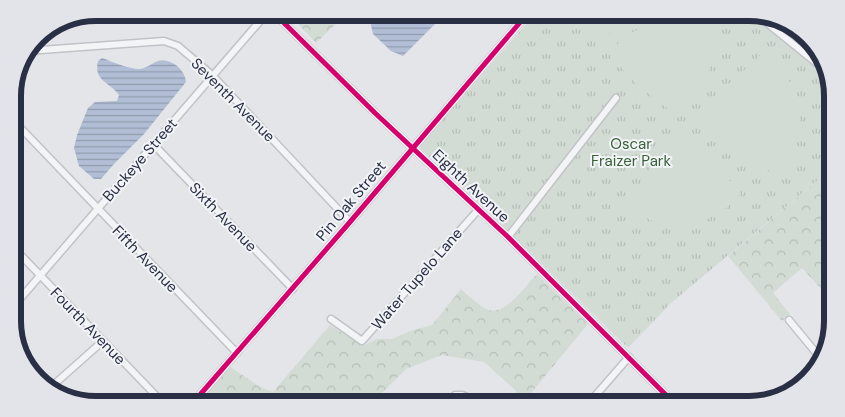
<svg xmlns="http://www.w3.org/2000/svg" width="845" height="417" viewBox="0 0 845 417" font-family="'DM Sans',sans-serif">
  <defs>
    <pattern id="forest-crowns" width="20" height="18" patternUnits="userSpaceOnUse" patternTransform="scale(1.25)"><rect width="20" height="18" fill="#d3dcd4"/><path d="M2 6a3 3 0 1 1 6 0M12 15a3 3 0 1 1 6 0" fill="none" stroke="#b5bdb7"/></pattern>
    <pattern id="park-tufts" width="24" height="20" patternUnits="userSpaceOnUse" patternTransform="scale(1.25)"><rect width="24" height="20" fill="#d3dcd4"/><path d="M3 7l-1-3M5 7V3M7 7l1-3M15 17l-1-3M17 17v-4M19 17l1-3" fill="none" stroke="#b5bdb7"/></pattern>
    <pattern id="water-rules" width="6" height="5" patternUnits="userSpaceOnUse" patternTransform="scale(1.25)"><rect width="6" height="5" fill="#b1bed5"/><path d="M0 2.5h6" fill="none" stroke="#909bae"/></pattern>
  </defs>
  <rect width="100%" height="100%" fill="#e4e5e9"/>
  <g fill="url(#forest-crowns)">
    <polygon points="288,13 347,13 316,43"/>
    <polygon points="832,168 832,263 820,276 832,287 832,301 802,268 773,293 790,314 782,321 728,256"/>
    <path d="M537,274L588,324L522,404H514L516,391L484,362L442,355L406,369L371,404H196L229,366L260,387L273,392L330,325L363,346L376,339H392L410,331L432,325L461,289C469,296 477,304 486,309C504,318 525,286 537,274Z"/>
  </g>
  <polygon fill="url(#park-tufts)" points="536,13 747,13 829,78 832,86 832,168 670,304 628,348 488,211 420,148 420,145"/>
  <g fill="#d3dcd4">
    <polygon points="567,13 625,13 626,14 602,42"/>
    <path d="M674,21L702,26L725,40L708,72L684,105L668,109L635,83L609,54C618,41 635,29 649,25C657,23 666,22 674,21Z"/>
    <path d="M765,51C794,78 811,114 793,152C789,161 783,168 779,176L739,154L706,128L704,114L724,88Z"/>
    <path d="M684,139L716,165L741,194C719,219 689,231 656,222C646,219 636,212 628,207L649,169L673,140Z"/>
  </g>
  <g fill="url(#water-rules)">
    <polygon points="379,13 446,13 403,56 391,51 373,34 370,21"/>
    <path d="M102,58C113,62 128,69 140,69C147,68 152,63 158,61C171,58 185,69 186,82L144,134L114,164L101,179H94L79,166L74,148L77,135L88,108L95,102L117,101L119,95C110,82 93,81 98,61Z"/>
  </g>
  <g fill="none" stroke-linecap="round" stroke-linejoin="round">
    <defs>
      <g id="minor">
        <polyline points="274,13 375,113 508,237 675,404"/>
        <polyline points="756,14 825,70"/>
        <polyline points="27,51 164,41 178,46 212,75 350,222"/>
        <polyline points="13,120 237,353"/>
        <polyline points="154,145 293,289"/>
        <polyline points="508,237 616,98"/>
        <polyline points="13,247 164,404"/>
        <polyline points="13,307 267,13"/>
        <polyline points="331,319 362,341 478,210"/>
        <polyline points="789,320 822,360"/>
        <polyline points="50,388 103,341"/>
        <polyline points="192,404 350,222 528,13"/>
        <polyline points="448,404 455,395 462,395 467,397 468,404"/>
        <polyline points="588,404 629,357"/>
      </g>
    </defs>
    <use href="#minor" stroke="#c2c3c7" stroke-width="9"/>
    <use href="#minor" stroke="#f3f4f6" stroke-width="6"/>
    <defs>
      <g id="cycleway">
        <polyline points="274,13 375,113 508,237 675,404"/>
        <polyline points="192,404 350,222 528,13"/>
      </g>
    </defs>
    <use href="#cycleway" stroke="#f2f4f8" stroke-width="8"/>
    <use href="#cycleway" stroke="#d6006c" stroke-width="5"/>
  </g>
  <g text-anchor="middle" stroke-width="4" stroke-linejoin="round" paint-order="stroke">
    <g font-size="15" fill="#292f44" stroke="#f2f4f8">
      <text transform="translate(233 100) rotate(45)" y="5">Seventh Avenue</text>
      <text transform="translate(140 160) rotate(-49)" y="5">Buckeye Street</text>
      <text transform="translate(471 186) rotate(43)" y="5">Eighth Avenue</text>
      <text transform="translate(351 201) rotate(-50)" y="5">Pin Oak Street</text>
      <text transform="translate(223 217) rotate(46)" y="5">Sixth Avenue</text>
      <text transform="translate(145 259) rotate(46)" y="5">Fifth Avenue</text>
      <text transform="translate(417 279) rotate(-49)" y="5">Water Tupelo Lane</text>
      <text transform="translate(88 326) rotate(46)" y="5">Fourth Avenue</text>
    </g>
    <g font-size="15" fill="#386136" stroke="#f2f4f8">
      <text x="631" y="149">Oscar<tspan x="631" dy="17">Fraizer Park</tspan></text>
    </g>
  </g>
  <path d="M0 0H845V417H0ZM96 21H749A75 75 0 0 1 824 96V321A75 75 0 0 1 749 396H96A75 75 0 0 1 21 321V96A75 75 0 0 1 96 21Z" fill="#e2e4ea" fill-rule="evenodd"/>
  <path fill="none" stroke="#292f44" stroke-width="6" d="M96 21H749A75 75 0 0 1 824 96V321A75 75 0 0 1 749 396H96A75 75 0 0 1 21 321V96A75 75 0 0 1 96 21Z"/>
</svg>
